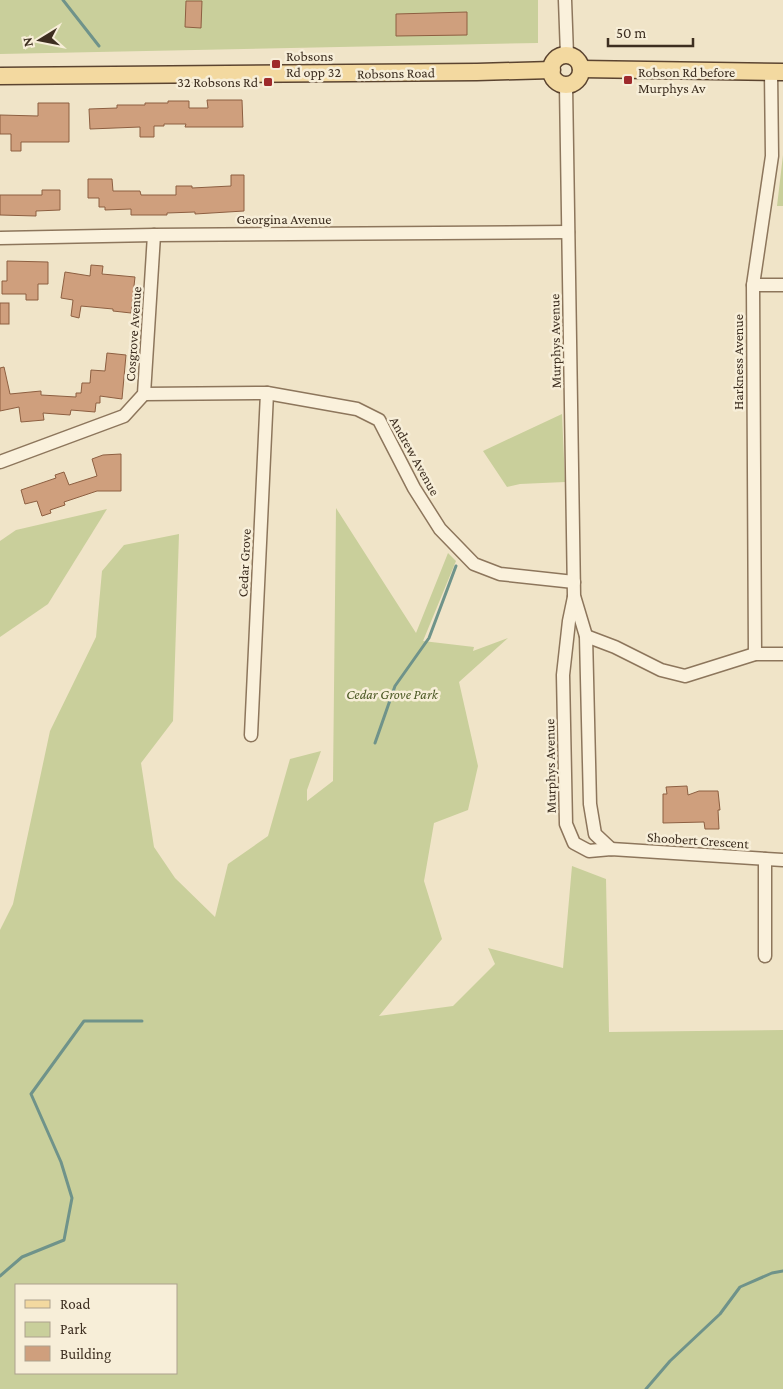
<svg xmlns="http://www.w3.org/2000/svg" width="783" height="1389" viewBox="0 0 783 1389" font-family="'Crimson Pro',serif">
  <rect width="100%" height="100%" fill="#f0e4c8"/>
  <g fill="#c9cf9b" fill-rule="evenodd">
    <polygon points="0,0 538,0 538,43 0,54"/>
    <polygon points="783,153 783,206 777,206 783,155"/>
    <polygon points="562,414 565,482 520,484 507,487 483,451"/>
    <path d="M336,508L416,633L448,553L456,561L423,641L474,647L473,651L508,638L459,682L478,766L468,810L434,823L424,881L442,939L379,1016L453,1006L495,964L488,948L563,968L572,866L606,879L609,1032L783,1030V1389H0V930L13,904L50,731L96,637L102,571L124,545L179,534L173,721L141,763L154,847L175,878L215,917L228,864L268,836L290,759L321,751L307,790V801L333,781ZM16,1285H176V1373H16Z"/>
    <polygon points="107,509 48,604 0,637 0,541 16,530"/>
  </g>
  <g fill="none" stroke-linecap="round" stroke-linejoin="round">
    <g stroke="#6f938a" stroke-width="3">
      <polyline points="63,0 99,46"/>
      <polyline points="375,743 395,686 429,638 456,566"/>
      <polyline points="0,1276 22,1257 64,1240 72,1198 61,1162 31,1094 84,1021 142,1021"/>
      <polyline points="646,1389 670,1361 720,1314 740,1287 772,1273 783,1271"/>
    </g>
  </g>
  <g fill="#cf9f7d" stroke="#8d5f41">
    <polygon points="186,1 202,1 201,28 185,27"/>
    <polygon points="467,12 467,35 396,36 396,14"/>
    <polygon points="207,100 242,100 243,127 185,127 186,124 164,124 164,126 154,126 154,137 140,137 140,127 90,129 89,109 117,108 117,105 145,105 145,103 168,103 168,101 189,101 189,108 208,108"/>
    <polygon points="38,103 69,103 69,142 21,142 21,151 11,151 11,134 0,134 0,115 38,116"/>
    <polygon points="231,175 244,175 244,211 195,214 195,212 167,213 167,215 131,215 131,209 105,210 105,207 99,207 99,198 88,198 88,179 112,179 113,191 140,191 141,195 176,195 176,186 192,186 192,188 231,186"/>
    <polygon points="42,190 60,190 60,210 36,211 36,216 0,215 0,195 42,195"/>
    <polygon points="7,261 48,262 48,284 38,284 38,300 26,300 26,294 2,294 2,281 7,281"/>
    <polygon points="91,265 103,266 102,274 135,277 131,313 113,311 113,309 81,306 79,318 71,316 73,300 61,298 65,272 90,276"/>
    <rect x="0" y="303" width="9" height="21"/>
    <polygon points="107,353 126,355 122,399 100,396 100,403 96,403 95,412 71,410 70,415 43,413 44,420 21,422 19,407 0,411 0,368 4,367 10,394 41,391 41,395 76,397 76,393 81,393 82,383 90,383 91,370 105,371"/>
    <polygon points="121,454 121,491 97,491 64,502 65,505 50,510 51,513 42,516 37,501 25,504 21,490 56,478 55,475 64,472 69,485 97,476 92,459 103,455"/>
    <polygon points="687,786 688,795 699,791 718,791 720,810 718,810 719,829 705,829 704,822 663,823 663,794 667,794 666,787"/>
  </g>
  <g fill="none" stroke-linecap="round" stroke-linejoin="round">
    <defs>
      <g id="minor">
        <polyline points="565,0 567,55"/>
        <polyline points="566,85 574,596 586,636 590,804 595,834 611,849"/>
        <polyline points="0,238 154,235 568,232"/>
        <polyline points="753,285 783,285"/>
        <polyline points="144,394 267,393 357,409 379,420 414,488 440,529 474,564 500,574 574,582"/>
        <polyline points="0,462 124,416 144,394 154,235"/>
        <polyline points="574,597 569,621 563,675 566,824 574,843 589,851 611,849 783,860"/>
        <polyline points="586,636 615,647 661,670 685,676 755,654 783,654"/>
        <polyline points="755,654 753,285 772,156 771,72"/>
        <polyline points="251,735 267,393"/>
        <polyline points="765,956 765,859"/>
      </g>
      <g id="major">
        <circle cx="566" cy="70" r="15"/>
        <polyline points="581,69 783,72"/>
        <polyline points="0,76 477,72 552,70"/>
      </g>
    </defs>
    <use href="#minor" stroke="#8d765c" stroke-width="15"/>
    <use href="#major" stroke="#5b4430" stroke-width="19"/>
    <use href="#minor" stroke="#faf1dc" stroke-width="12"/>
    <use href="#major" stroke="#f3d9a0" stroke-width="16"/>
  </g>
  <g fill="#9e2a2b" stroke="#f7eed8" stroke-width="2">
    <rect x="271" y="59" width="10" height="10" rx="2.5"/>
    <rect x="623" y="75" width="10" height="10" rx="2.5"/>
    <rect x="263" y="77" width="10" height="10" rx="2.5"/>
  </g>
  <g text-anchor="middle" stroke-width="5" stroke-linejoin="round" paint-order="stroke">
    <g font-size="14" fill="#3d2e20" stroke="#f7eed8" text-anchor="start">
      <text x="286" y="61">Robsons<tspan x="286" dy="16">Rd opp 32</tspan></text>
      <text x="638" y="77">Robson Rd before<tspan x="638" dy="16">Murphys Av</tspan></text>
      <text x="258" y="87" text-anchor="end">32 Robsons Rd</text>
    </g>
    <g font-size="14" fill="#3d2e20" stroke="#f7eed8">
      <text transform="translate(396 73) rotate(-1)" y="5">Robsons Road</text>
      <text x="284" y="224">Georgina Avenue</text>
      <text transform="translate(133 334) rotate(-86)" y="5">Cosgrove Avenue</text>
      <text transform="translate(555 341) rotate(-91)" y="5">Murphys Avenue</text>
      <text transform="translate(738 362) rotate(-90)" y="5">Harkness Avenue</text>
      <text transform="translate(415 456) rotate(61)" y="5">Andrew Avenue</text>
      <text transform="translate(244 563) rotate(-87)" y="5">Cedar Grove</text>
      <text transform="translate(550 766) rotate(-91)" y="5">Murphys Avenue</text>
      <text transform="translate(698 840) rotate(4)" y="5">Shoobert Crescent</text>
    </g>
    <g font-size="14" font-style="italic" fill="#4d5a26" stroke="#f7eed8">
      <text x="392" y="699">Cedar Grove Park</text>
    </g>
  </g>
  <rect x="15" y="1284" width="162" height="90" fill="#f7eed8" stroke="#ada18e"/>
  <rect x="25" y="1300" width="25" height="8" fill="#f3d9a0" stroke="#ada18e"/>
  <text x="60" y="1309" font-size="15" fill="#3d2e20">Road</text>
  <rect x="25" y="1322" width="25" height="15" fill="#c9cf9b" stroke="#ada18e"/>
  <text x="60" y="1334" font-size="15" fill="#3d2e20">Park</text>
  <rect x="25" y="1346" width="25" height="15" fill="#cf9f7d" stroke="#ada18e"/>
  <text x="60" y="1359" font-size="15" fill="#3d2e20">Building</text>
  <g transform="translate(40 40) rotate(260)" stroke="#f7eed8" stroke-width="4" paint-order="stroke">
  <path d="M0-4L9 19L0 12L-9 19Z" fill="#3d2e20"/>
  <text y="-8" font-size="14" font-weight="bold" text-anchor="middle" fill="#3d2e20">N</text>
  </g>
  <path d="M608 38v8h85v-8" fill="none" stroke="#3d2e20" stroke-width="2.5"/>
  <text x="616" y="38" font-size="15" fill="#3d2e20" stroke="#f7eed8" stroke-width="4" paint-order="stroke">50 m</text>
</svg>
